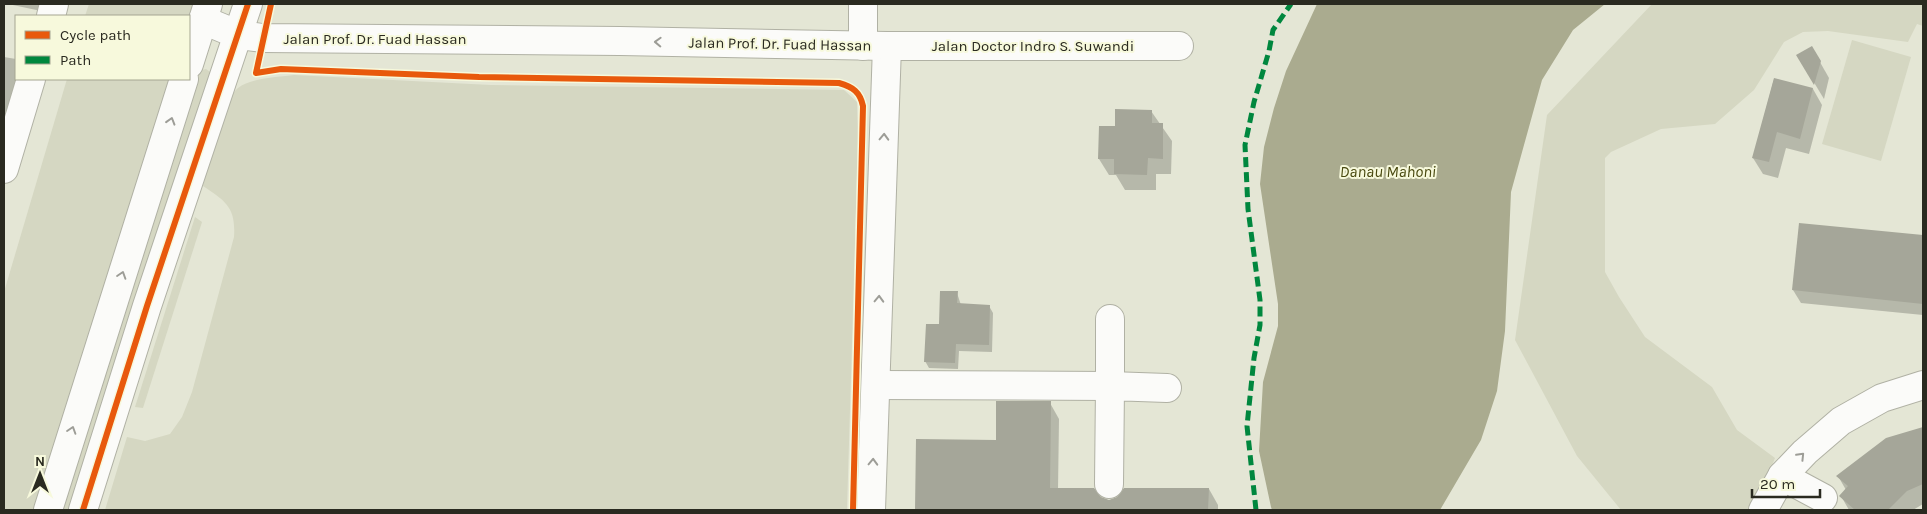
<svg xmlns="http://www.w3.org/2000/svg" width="1927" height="514" viewBox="0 0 1927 514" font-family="Karla,sans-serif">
  <rect width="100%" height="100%" fill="#e4e6d5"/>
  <g fill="#d5d7c2">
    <polygon points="89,4 196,4 189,28 189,16 85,16"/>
    <polygon points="1652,4 1923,4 1923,26 1917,24 1908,42 1828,31 1803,32 1784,42 1754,90 1715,124 1661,129 1611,152 1605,158 1605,272 1619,297 1645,337 1712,387 1737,430 1775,458 1754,510 1621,510 1577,456 1515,340 1547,115"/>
    <polygon points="1852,40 1911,57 1881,161 1822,144"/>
    <polygon points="206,69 210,72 210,77 72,510 60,510 199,75 202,70"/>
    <path d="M294,75L491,85L844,90L857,102L858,142L847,510H105L127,437L145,441L170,434L182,417L192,392L234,237C236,208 226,201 203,186C209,166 223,99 238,88C250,78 279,77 294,75Z"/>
    <polygon points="67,79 173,79 38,510 4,510 4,292"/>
    <polygon points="195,217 202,222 143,408 135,407"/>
  </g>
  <polygon fill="#aaab8f" points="1317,4 1605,4 1573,30 1542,80 1511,192 1505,331 1497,391 1481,440 1440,510 1272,510 1271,507 1259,451 1263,382 1278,326 1278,304 1260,184 1264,147 1274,108 1286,71"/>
  <g fill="#0003">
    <polygon points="8,4 42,4 41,11"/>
    <polygon points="1812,48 1829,78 1824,99 1798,56"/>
    <polygon points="4,57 16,59 16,79 22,79 18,86 15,84 4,121"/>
    <polygon points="1774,79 1813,89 1822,105 1809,154 1786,148 1778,178 1763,174 1753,158"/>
    <polygon points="1151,111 1172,141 1171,174 1156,174 1156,190 1125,190 1116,175 1109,175 1099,159 1100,127 1116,127"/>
    <polygon points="1800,224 1923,236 1923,315 1801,303 1793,290"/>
    <polygon points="957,293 961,305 989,306 993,313 992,352 959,351 958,369 929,368 925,361"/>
    <polygon points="1050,403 1059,419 1058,490 1109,501 1209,489 1218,505 1218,510 917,510 917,441 997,441"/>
    <polygon points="1923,428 1923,504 1913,510 1849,510 1841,496 1846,490 1838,476 1887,439"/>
  </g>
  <g fill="#a5a699">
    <polygon points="1812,46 1821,61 1814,85 1796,55"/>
    <polygon points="1774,78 1813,88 1800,139 1777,132 1769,162 1752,158"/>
    <polygon points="1115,109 1152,110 1152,123 1163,123 1163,159 1148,158 1147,175 1114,174 1114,159 1098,159 1099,126 1115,126"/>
    <polygon points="1799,223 1923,235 1923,304 1792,290"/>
    <polygon points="940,291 958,291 957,303 990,305 989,345 956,344 955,363 924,362 926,324 939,324"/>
    <polygon points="996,401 1051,401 1050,488 1094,488 1101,497 1109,500 1117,497 1124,488 1209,488 1208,510 915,510 916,439 996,440"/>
    <polygon points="1923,427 1923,484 1907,491 1888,510 1855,510 1839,496 1848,486 1836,476 1886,438"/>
  </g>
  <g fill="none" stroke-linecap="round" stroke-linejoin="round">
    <defs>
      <g id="minor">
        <polyline points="863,4 863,46"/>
        <polyline points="51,16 54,4"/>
        <polyline points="203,20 239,35 262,38 620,41 887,46 871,510"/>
        <polyline points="887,46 1179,46"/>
        <polyline points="189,64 208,4"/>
        <polyline points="4,169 31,79"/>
        <polyline points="876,385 1110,386 1110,319"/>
        <polyline points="1782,476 1823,498"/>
        <polyline points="1109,484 1110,386 1167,388"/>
        <polyline points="48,510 184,79"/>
        <polyline points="83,510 147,306 248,4"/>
        <polyline points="1763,510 1782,476 1805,452 1841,421 1882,398 1923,385"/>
      </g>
    </defs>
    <use href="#minor" stroke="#b0b1a4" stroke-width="30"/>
    <use href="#minor" stroke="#fbfbf9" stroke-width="28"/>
    <polyline stroke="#00873e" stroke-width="5" stroke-dasharray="10 5" stroke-linecap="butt" points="1256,510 1247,426 1254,358 1260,325 1260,300 1248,209 1245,145 1254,102 1269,51 1273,30 1291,4"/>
    <defs>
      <g id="cycleway">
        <path d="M271,4L256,73L281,69L479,77L839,83C853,87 860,92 863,106L853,510"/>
        <polyline points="83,510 147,306 248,4"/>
      </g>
    </defs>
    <use href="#cycleway" stroke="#f7f9dc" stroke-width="9"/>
    <use href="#cycleway" stroke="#e8590c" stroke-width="6"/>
  </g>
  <defs><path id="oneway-chevron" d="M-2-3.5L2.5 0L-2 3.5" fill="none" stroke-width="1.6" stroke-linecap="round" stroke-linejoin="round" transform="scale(1.25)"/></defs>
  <g stroke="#9d9d97">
    <use href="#oneway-chevron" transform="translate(658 42) rotate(-178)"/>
    <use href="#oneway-chevron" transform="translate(171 121) rotate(-73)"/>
    <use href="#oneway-chevron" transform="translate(884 137) rotate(-88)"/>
    <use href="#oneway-chevron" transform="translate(122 275) rotate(-72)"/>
    <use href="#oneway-chevron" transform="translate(879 299) rotate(-88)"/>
    <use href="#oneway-chevron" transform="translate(72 430) rotate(-72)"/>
    <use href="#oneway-chevron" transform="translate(1801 456) rotate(-46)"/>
    <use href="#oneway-chevron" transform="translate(873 462) rotate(-88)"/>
  </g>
  <g text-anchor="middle" stroke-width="4" stroke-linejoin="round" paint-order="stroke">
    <g font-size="15" fill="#2a2a20" stroke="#f7f9dc">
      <text x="375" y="44">Jalan Prof. Dr. Fuad Hassan</text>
      <text transform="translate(780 44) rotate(1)" y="5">Jalan Prof. Dr. Fuad Hassan</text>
      <text x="1033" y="51">Jalan Doctor Indro S. Suwandi</text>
    </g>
    <g font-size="16" font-style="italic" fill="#49490f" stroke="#f7f9dc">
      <text x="1388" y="177">Danau Mahoni</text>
    </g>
  </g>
  <rect width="1927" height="514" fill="none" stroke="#2a2a20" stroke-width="10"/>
  <rect x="15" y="15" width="175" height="65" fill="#f7f9dc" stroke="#a5a691"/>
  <rect x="25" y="31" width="25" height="8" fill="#e8590c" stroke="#a5a691"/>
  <text x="60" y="40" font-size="15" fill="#2a2a20">Cycle path</text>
  <rect x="25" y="56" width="25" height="8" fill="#00873e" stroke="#a5a691"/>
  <text x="60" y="65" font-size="15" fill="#2a2a20">Path</text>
  <g transform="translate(40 474)" stroke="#f7f9dc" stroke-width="4" paint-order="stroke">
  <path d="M0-4L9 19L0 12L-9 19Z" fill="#2a2a20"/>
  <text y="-8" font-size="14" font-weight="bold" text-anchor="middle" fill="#2a2a20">N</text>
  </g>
  <path d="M1752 489v8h68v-8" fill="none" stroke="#2a2a20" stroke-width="2.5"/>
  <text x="1760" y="489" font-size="15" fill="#2a2a20" stroke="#f7f9dc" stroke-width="4" paint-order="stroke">20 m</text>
</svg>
